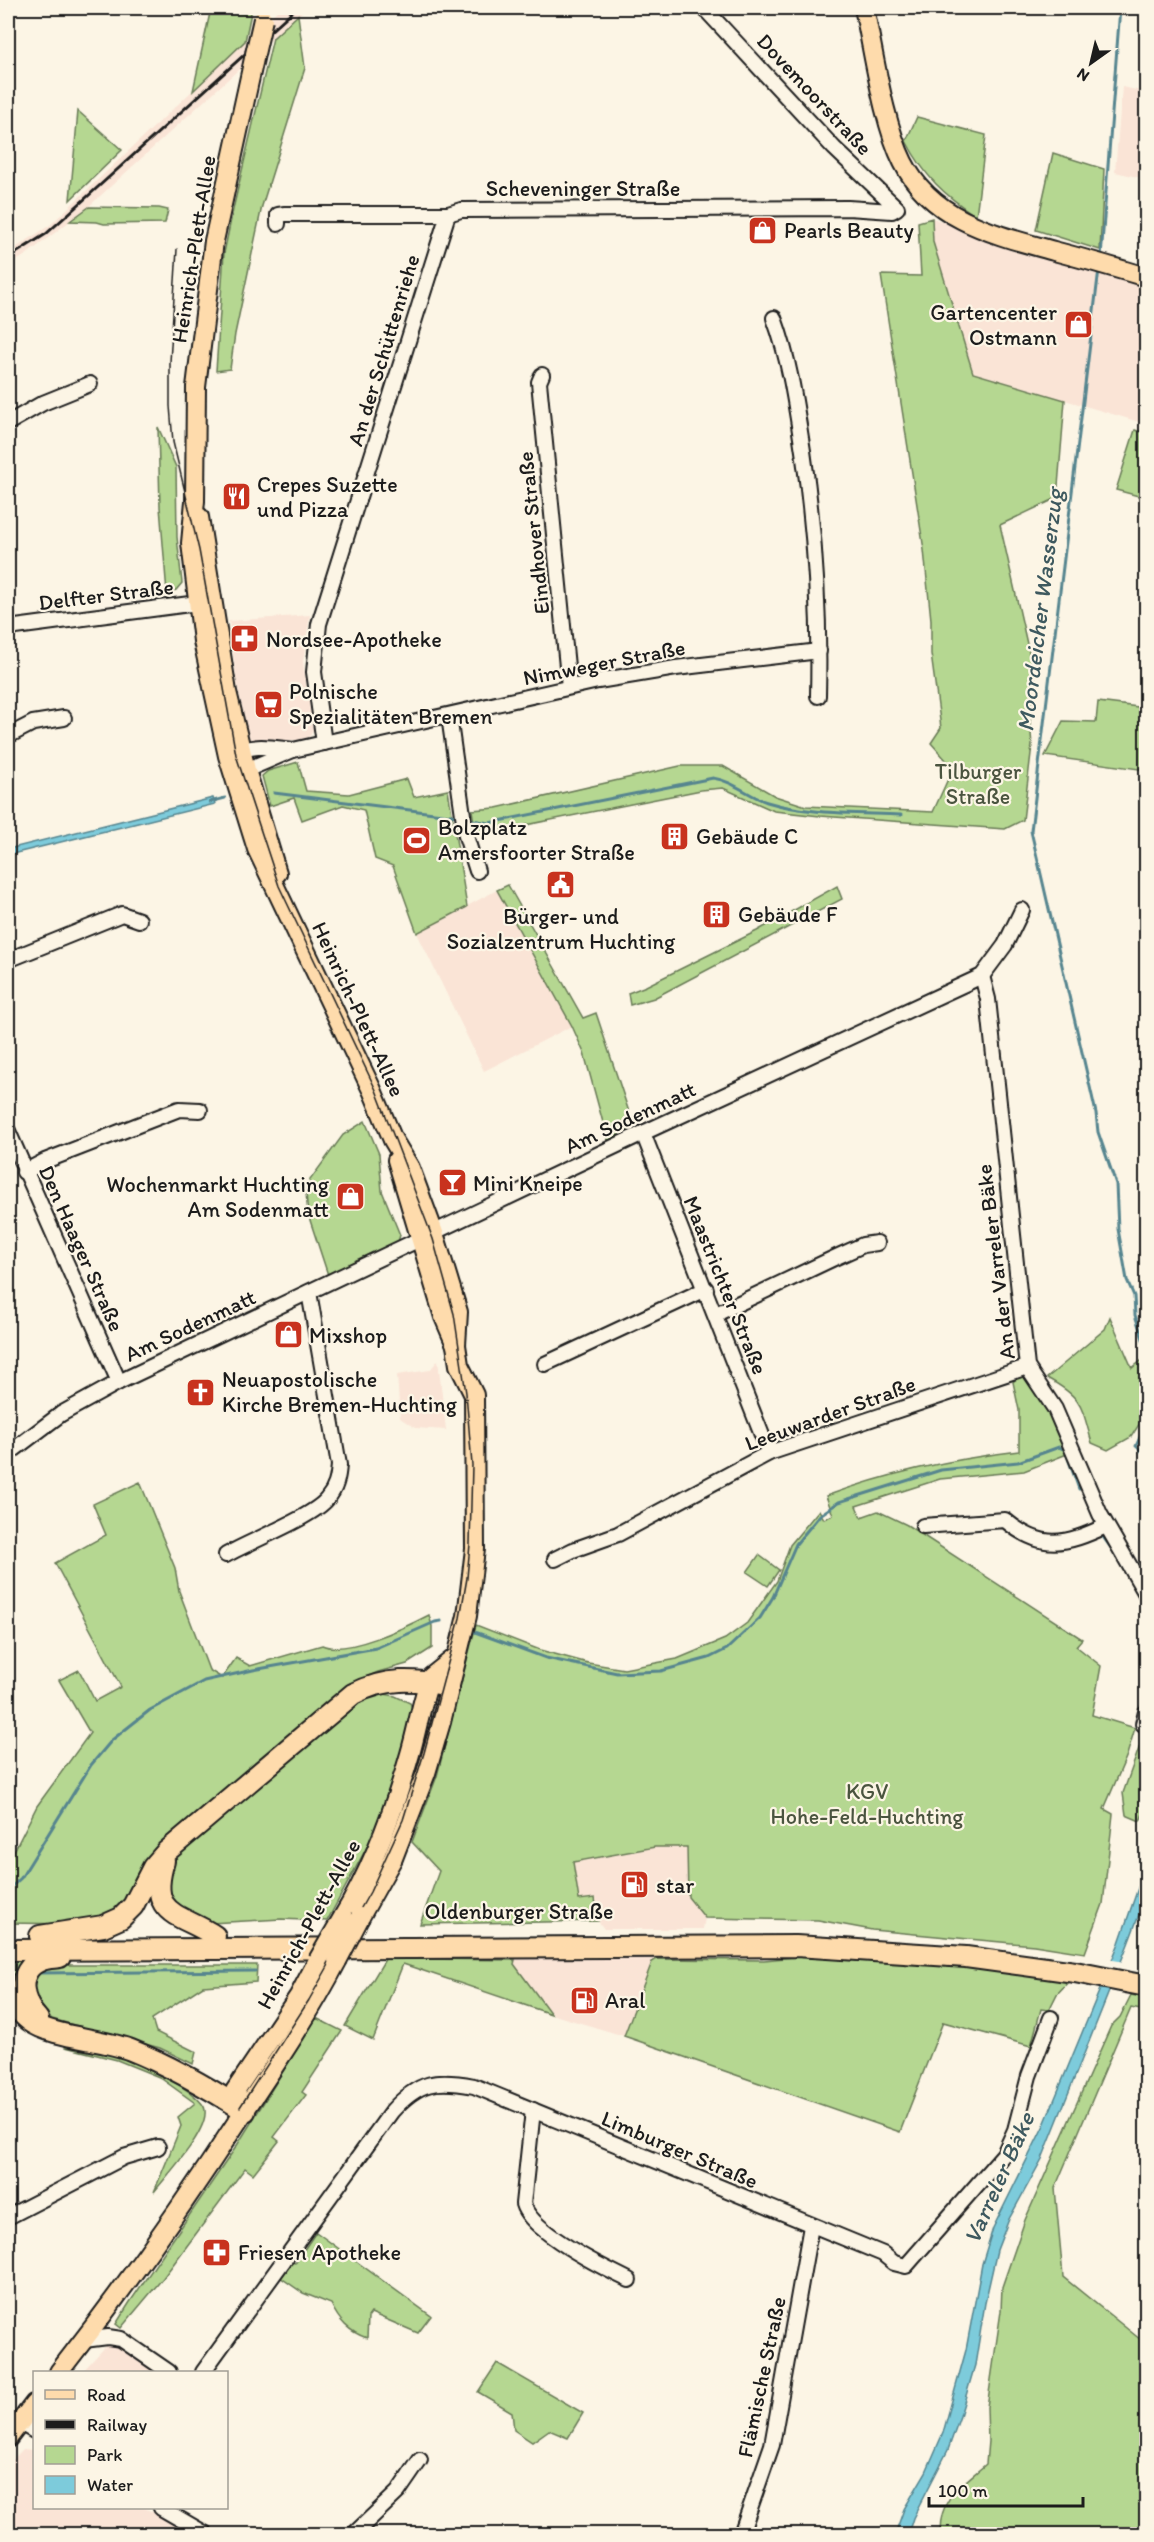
<svg xmlns="http://www.w3.org/2000/svg" width="1154" height="2542" viewBox="0 0 1154 2542" font-family="Itim,sans-serif">
  <rect width="100%" height="100%" fill="#fcf5e5"/>
  <filter id="ink" filterUnits="userSpaceOnUse"><feTurbulence type="fractalNoise" baseFrequency=".0167" numOctaves="2"/><feDisplacementMap in="SourceGraphic" scale="12" xChannelSelector="R" yChannelSelector="G"/><feConvolveMatrix kernelMatrix="1 2 1 2 8 2 1 2 1" color-interpolation-filters="sRGB"/></filter>
  <g filter="url(#ink)">
    <g fill="#fae4d6">
      <polygon points="280,8 306,8 87,208 26,255 8,266 8,253 50,225"/>
      <polygon points="1122,87 1146,92 1146,179 1115,172"/>
      <polygon points="932,218 1146,284 1146,424 973,373 933,242"/>
      <polygon points="310,615 303,662 313,730 310,736 303,740 252,740 248,737 236,679 229,621"/>
      <polygon points="497,890 572,1026 484,1071 417,933"/>
      <polygon points="438,1360 446,1430 415,1428 400,1418 397,1375 430,1370"/>
      <polygon points="655,1847 688,1847 688,1897 705,1918 703,1929 604,1929 598,1921 595,1898 579,1900 573,1862"/>
      <polygon points="654,1951 657,1959 652,1962 624,2036 551,2014 514,1964 517,1952"/>
      <polygon points="106,2346 116,2346 124,2350 155,2372 82,2372"/>
      <polygon points="23,2449 34,2450 34,2508 145,2508 190,2534 8,2534 8,2464"/>
    </g>
    <g fill="#b5d791" stroke="#687a56" stroke-width="1.5">
      <polygon points="211,8 252,8 245,41 193,91"/>
      <polygon points="298,15 305,68 262,206 235,334 230,369 216,371 224,253 234,205 273,38"/>
      <polygon points="78,111 122,150 70,200"/>
      <path d="M917,117L986,135L976,216C943,194 925,177 906,141Z"/>
      <polygon points="1053,153 1104,169 1100,250 1036,230"/>
      <polygon points="89,207 159,208 168,210 165,223 104,224 97,222 70,221"/>
      <polygon points="932,218 933,242 973,373 1065,400 1057,498 1000,525 1035,679 1030,722 1032,745 1023,820 1005,829 820,816 774,811 723,788 701,790 476,835 472,810 496,808 680,766 723,766 775,796 806,806 933,812 953,768 931,743 941,728 931,654 931,620 924,550 881,275 921,276 918,222"/>
      <polygon points="158,427 176,467 177,537 182,583 176,590 167,593 160,507"/>
      <polygon points="1135,430 1146,433 1146,498 1116,490"/>
      <polygon points="1098,702 1146,708 1146,770 1045,756 1063,721 1096,722"/>
      <polygon points="298,762 306,791 349,794 407,779 414,797 448,790 467,907 417,933 393,866 375,859 364,810 343,805 302,820 294,798 270,806 262,776 268,771"/>
      <polygon points="508,885 583,1018 596,1013 634,1127 608,1141 584,1053 572,1026 497,890"/>
      <polygon points="837,886 842,899 654,998 630,1005 628,993 646,986 757,931"/>
      <polygon points="365,1121 379,1154 382,1191 400,1235 398,1242 328,1275 308,1214 306,1193 310,1180 343,1135"/>
      <path d="M1110,1317L1132,1368L1146,1357V1417L1140,1423L1131,1437L1108,1450L1092,1443C1081,1405 1083,1398 1047,1378L1105,1329Z"/>
      <path d="M1023,1372L1034,1384L1072,1452L1024,1471L940,1479L856,1506L861,1517L878,1511L907,1525L1082,1639L1076,1646L1101,1666L1092,1715L1135,1728L1127,1755L1104,1809L1113,1814L1103,1904L1085,1953L1034,1945L872,1930L818,1920L705,1918L688,1897L687,1847H655L573,1862L579,1900L595,1898L598,1921L420,1924L439,1871L412,1842L437,1776L476,1625L540,1650L588,1663L624,1669L677,1659L725,1639L747,1623L777,1581L790,1545L819,1510L824,1519L833,1515L826,1496C891,1472 951,1459 1019,1451V1410L1013,1382Z"/>
      <path d="M140,1482L175,1568L179,1591L209,1670L222,1678L236,1658L250,1666L322,1645C346,1656 406,1627 429,1615L432,1626V1648L407,1664L378,1672L354,1683L331,1700L121,1910L76,1924L8,1923V1863L37,1806L90,1733L59,1680L79,1670L95,1701L121,1687L55,1563L106,1535L93,1504Z"/>
      <polygon points="759,1555 779,1570 768,1586 747,1572"/>
      <polygon points="379,1693 395,1696 410,1703 413,1710 387,1800 374,1834 327,1921 281,1919 210,1923 196,1920 166,1895 171,1864 180,1851 367,1694"/>
      <polygon points="1146,1729 1146,1807 1140,1821 1126,1815 1123,1793"/>
      <polygon points="8,1955 36,1955 19,1999 8,1990"/>
      <polygon points="387,1956 418,1959 515,1960 514,1964 551,2014 403,1964 373,2040 345,2026"/>
      <polygon points="796,1957 927,1961 1070,1980 1057,1994 1049,2010 1041,2009 1031,2046 943,2022 900,2132 624,2036 652,1962 657,1959 764,1960"/>
      <polygon points="45,1965 257,1965 256,1982 203,1986 152,2019 156,2032 196,2052 193,2064 160,2048 52,2019 38,2010 29,1992 34,1975"/>
      <path d="M1131,1995L1146,1998V2011L1131,2008L1055,2188L1063,2277L1146,2344V2534H940C939,2497 961,2486 986,2464L988,2441L987,2407L1001,2311L1002,2287L1025,2220L1111,2026L1120,2017Z"/>
      <polygon points="316,2018 342,2031 302,2092 306,2095 274,2137 279,2141 253,2174 245,2168 163,2278 121,2328 116,2324 130,2302 236,2147"/>
      <path d="M67,2042C82,2045 98,2047 113,2051C130,2056 203,2093 205,2110C208,2132 167,2175 154,2192L181,2126L178,2117L195,2103L159,2077L117,2060L65,2047Z"/>
      <path d="M316,2232L431,2316L418,2333L371,2313L368,2317L367,2338C349,2332 339,2321 331,2304L303,2293L280,2277L291,2262L295,2263Z"/>
      <polygon points="497,2363 583,2413 568,2438 549,2430 532,2442 514,2430 512,2412 478,2392"/>
    </g>
    <g fill="#7dcbdb" stroke="#56858f" stroke-width="1.5">
      <polygon points="213,798 215,804 8,855 8,849"/>
      <polygon points="1146,1865 1146,1896 1128,1944 1042,2159 1009,2219 997,2250 985,2303 975,2365 960,2416 948,2450 913,2518 908,2534 895,2534 904,2509 926,2472 943,2433 966,2350 982,2264 993,2228 1044,2125 1119,1943"/>
    </g>
    <polygon fill="#fcf5e5" points="1108,1959 1124,1962 1113,1988 1097,1985"/>
    <g fill="none" stroke-linecap="round" stroke-linejoin="round">
      <g stroke="#56858f" stroke-width="3">
        <polyline points="1101,257 1120,8"/>
        <polyline points="1099,269 1031,831 1096,1113 1098,1132 1116,1184 1118,1229 1127,1280 1134,1296 1135,1315 1146,1348"/>
        <polyline points="274,793 458,816"/>
        <polyline points="210,802 225,798"/>
        <path d="M467,819L489,823L713,778C734,781 748,796 767,802C810,815 857,813 901,815"/>
        <polyline points="1146,1424 1136,1446 1146,1455"/>
        <polyline points="1101,1534 1118,1558"/>
        <polyline points="475,1632 546,1658 617,1673 661,1671 709,1658 727,1649 760,1618 773,1597 796,1544 820,1515 839,1502 941,1470 1018,1462 1059,1447 1065,1450 1079,1489"/>
        <polyline points="8,1890 21,1878 91,1765 112,1740 150,1710 204,1681 253,1670 376,1648 435,1622 441,1621"/>
        <polyline points="37,1973 255,1971"/>
      </g>
      <defs>
        <g id="minor">
          <polyline points="278,224 278,215 285,214 448,214 461,210 848,208 892,211 897,208 834,148 704,8"/>
          <path d="M774,318C790,361 796,406 803,451C815,533 820,614 818,696"/>
          <polyline points="542,375 539,382 569,687"/>
          <polyline points="8,423 43,403 90,384"/>
          <polyline points="8,628 205,602"/>
          <polyline points="449,716 466,836 477,871"/>
          <polyline points="8,736 33,723 64,718"/>
          <polyline points="324,743 314,672 319,624 448,214"/>
          <path d="M235,756C248,742 275,748 293,750"/>
          <polyline points="239,767 246,770 293,750 598,681 676,668 819,651"/>
          <polyline points="8,960 122,914 139,920"/>
          <polyline points="982,976 988,999 1027,1367 1055,1409 1100,1514 1146,1594"/>
          <polyline points="8,1131 119,1382"/>
          <polyline points="643,1133 769,1453"/>
          <polyline points="24,1172 45,1161 179,1109 200,1110"/>
          <polyline points="716,1314 832,1259 863,1245 877,1243"/>
          <polyline points="545,1364 706,1289"/>
          <polyline points="8,1454 61,1414 119,1382 643,1133 982,976 1005,945 1022,910"/>
          <path d="M923,1526L1005,1520C1042,1551 1065,1545 1106,1526"/>
          <path d="M226,1555C250,1541 313,1517 327,1499C336,1489 338,1478 339,1465L309,1292"/>
          <polyline points="555,1559 573,1550 618,1534 769,1453 1027,1367"/>
          <polyline points="1143,1724 1146,1712"/>
          <path d="M533,2110L523,2204C531,2232 602,2267 629,2280"/>
          <polyline points="8,2217 124,2157 158,2147"/>
          <polyline points="84,2340 108,2337 121,2339 169,2372"/>
          <path d="M203,2372L392,2111C419,2081 436,2079 474,2086L883,2254L894,2263L906,2266L1004,2154L1015,2130L1029,2076L1051,2018"/>
          <polyline points="20,2423 34,2431"/>
          <polyline points="161,2508 206,2534"/>
          <polyline points="354,2534 398,2492 420,2460"/>
          <polyline points="741,2534 772,2445 811,2226"/>
        </g>
        <g id="major">
          <path d="M864,8C874,53 883,122 903,162C932,221 997,235 1054,251C1085,259 1116,268 1146,277"/>
          <polyline points="255,54 214,241 196,387 195,501 191,543 203,641 228,756 257,849 372,1090 393,1140 410,1168 434,1233 458,1312 456,1345"/>
          <polyline points="199,517 227,692 246,770 277,873"/>
          <path d="M343,1917C373,1867 394,1810 410,1754C417,1730 421,1705 429,1682L431,1677L456,1657"/>
          <polyline points="360,1917 393,1858 426,1773 441,1722 467,1616 475,1549 474,1395 459,1365 456,1345 444,1317 397,1160"/>
          <polyline points="245,2111 235,2091 299,1996 318,1960"/>
          <path d="M59,2372C123,2290 184,2204 241,2116C275,2065 309,2015 337,1961"/>
          <polyline points="8,2438 34,2404"/>
        </g>
        <g id="highway">
          <path d="M164,1861C147,1917 180,1913 215,1936"/>
          <path d="M40,1936L103,1926L121,1918L133,1906L153,1867L166,1852L353,1694C386,1677 414,1679 449,1686"/>
          <polyline points="8,1950 796,1946 966,1957 1075,1972 1146,1986"/>
          <path d="M8,1999C15,2007 22,2015 30,2021C51,2037 103,2039 131,2050C171,2066 209,2088 245,2111"/>
          <path d="M38,2019C22,2003 14,1970 42,1960C47,1958 55,1958 60,1957"/>
        </g>
      </defs>
      <use href="#minor" stroke="#1c1c1c" stroke-width="18"/>
      <use href="#major" stroke="#1c1c1c" stroke-width="22"/>
      <use href="#highway" stroke="#1c1c1c" stroke-width="24"/>
      <use href="#minor" stroke="#fcf5e5" stroke-width="14"/>
      <use href="#major" stroke="#fedbac" stroke-width="18"/>
      <use href="#highway" stroke="#fedbac" stroke-width="20"/>
      <polyline stroke="#1c1c1c" stroke-width="1.5" points="177,249 170,362 170,406 173,442 199,550 236,755 279,886 376,1090 433,1239 454,1314 466,1393 472,1465 470,1544 467,1578 460,1618 424,1753 403,1820 370,1892 309,2000 240,2107"/>
      <polyline stroke="#1c1c1c" stroke-width="3" points="8,258 46,234 66,216 296,8"/>
      <defs>
        <g id="major-bridge">
          <polyline points="255,54 263,19"/>
          <polyline points="318,1960 343,1917"/>
          <polyline points="337,1961 360,1917"/>
        </g>
      </defs>
      <use href="#major-bridge" stroke="#1c1c1c" stroke-width="22" stroke-linecap="butt"/>
      <use href="#major-bridge" stroke="#fedbac" stroke-width="18"/>
    </g>
  </g>
  <defs>
    <symbol id="shop-square" viewBox="-11 -11 22 22"><rect x="-9" y="-9" width="18" height="18" rx="4" fill="#c8321e" stroke="#fcf5e5"/><path d="M-5-2.5h2.3a2.7 3.5 0 0 1 5.4 0H5L5.5 6h-11ZM-1.5-2.5h3a1.5 2.3 0 0 0-3 0Z" fill="#fff"/></symbol>
    <symbol id="restaurant-square" viewBox="-11 -11 22 22"><rect x="-9" y="-9" width="18" height="18" rx="4" fill="#c8321e" stroke="#fcf5e5"/><path d="M-5-6h1v4h1v-4h1v4h1v-4h1v5L-1.5 .5V6h-2V.5L-5-1ZM5-6V6H3V1.5H1.5Q1.5-4 5-6Z" fill="#fff"/></symbol>
    <symbol id="pharmacy-square" viewBox="-11 -11 22 22"><rect x="-9" y="-9" width="18" height="18" rx="4" fill="#c8321e" stroke="#fcf5e5"/><path d="M-2-6h4v4h4v4h-4v4h-4v-4h-4v-4h4Z" fill="#fff"/></symbol>
    <symbol id="supermarket-square" viewBox="-11 -11 22 22"><rect x="-9" y="-9" width="18" height="18" rx="4" fill="#c8321e" stroke="#fcf5e5"/><path d="M-6-5.5h2.5l.6 2H6L4.5 2H-2.5L-4.4-4H-6ZM-1.5 3.2a1.3 1.3 0 1 0 .1 0ZM3 3.2a1.3 1.3 0 1 0 .1 0Z" fill="#fff"/></symbol>
    <symbol id="building-square" viewBox="-11 -11 22 22"><rect x="-9" y="-9" width="18" height="18" rx="4" fill="#c8321e" stroke="#fcf5e5"/><path d="M-4-6H4V6H1V3H-1V6H-4ZM-2.5-4.3h1.7v1.8h-1.7ZM.8-4.3h1.7v1.8H.8ZM-2.5-1h1.7V.8h-1.7ZM.8-1h1.7V.8H.8Z" fill="#fff"/></symbol>
    <symbol id="stadium-square" viewBox="-11 -11 22 22"><rect x="-9" y="-9" width="18" height="18" rx="4" fill="#c8321e" stroke="#fcf5e5"/><path d="M0-5a6.5 5 0 1 0 0 10a6.5 5 0 1 0 0-10ZM-3.5-1.8h7v3.6h-7Z" fill="#fff"/></symbol>
    <symbol id="civic-square" viewBox="-11 -11 22 22"><rect x="-9" y="-9" width="18" height="18" rx="4" fill="#c8321e" stroke="#fcf5e5"/><path d="M-.6-6.5H3V-4.5H.6V-3L4-1V1h2V6H-6V1h2V-1L-.6-3ZM-1.2 2.5V6h2.4V2.5Z" fill="#fff"/></symbol>
    <symbol id="bar-square" viewBox="-11 -11 22 22"><rect x="-9" y="-9" width="18" height="18" rx="4" fill="#c8321e" stroke="#fcf5e5"/><path d="M-6-5H6L.8 .8V4.5H3.5V6h-7V4.5H-.8V.8Z" fill="#fff"/></symbol>
    <symbol id="church-square" viewBox="-11 -11 22 22"><rect x="-9" y="-9" width="18" height="18" rx="4" fill="#c8321e" stroke="#fcf5e5"/><path d="M-1.2-6h2.4v3.5h3.3v2.4h-3.3V6h-2.4V-.1h-3.3v-2.4h3.3Z" fill="#fff"/></symbol>
    <symbol id="fuel-square" viewBox="-11 -11 22 22"><rect x="-9" y="-9" width="18" height="18" rx="4" fill="#c8321e" stroke="#fcf5e5"/><path d="M-5.5-6h7V0h2V4h1.3V-2.5L3-4.5l.8-.8L6-3V5H2.5V1h-1V6h-7ZM-4.2-4.7v3.2H.2V-4.7Z" fill="#fff"/></symbol>
  </defs>
  <g fill-rule="evenodd">
    <use href="#shop-square" x="746" y="214" width="33" height="33"/>
    <use href="#shop-square" x="1062" y="308" width="33" height="33"/>
    <use href="#restaurant-square" x="220" y="480" width="33" height="33"/>
    <use href="#pharmacy-square" x="228" y="622" width="33" height="33"/>
    <use href="#supermarket-square" x="252" y="688" width="33" height="33"/>
    <use href="#building-square" x="658" y="820" width="33" height="33"/>
    <use href="#stadium-square" x="400" y="824" width="33" height="33"/>
    <use href="#civic-square" x="544" y="868" width="33" height="33"/>
    <use href="#building-square" x="700" y="898" width="33" height="33"/>
    <use href="#bar-square" x="436" y="1166" width="33" height="33"/>
    <use href="#shop-square" x="334" y="1180" width="33" height="33"/>
    <use href="#shop-square" x="272" y="1318" width="33" height="33"/>
    <use href="#church-square" x="184" y="1376" width="33" height="33"/>
    <use href="#fuel-square" x="618" y="1868" width="33" height="33"/>
    <use href="#fuel-square" x="568" y="1984" width="33" height="33"/>
    <use href="#pharmacy-square" x="200" y="2236" width="33" height="33"/>
  </g>
  <g text-anchor="middle" stroke-width="4.5" stroke-linejoin="round" paint-order="stroke">
    <g font-size="22" fill="#1c1c1c" stroke="#fcf5e5">
      <text transform="translate(815 94) rotate(47)" y="8">Dovemoorstraße</text>
      <text x="583" y="196">Scheveninger Straße</text>
      <text transform="translate(193 249) rotate(-81)" y="8">Heinrich-Plett-Allee</text>
      <text transform="translate(383 350) rotate(-73)" y="8">An der Schüttenriehe</text>
      <text transform="translate(533 533) rotate(-96)" y="8">Eindhover Straße</text>
      <text transform="translate(106 594) rotate(-7)" y="8">Delfter Straße</text>
      <text transform="translate(604 662) rotate(-11)" y="8">Nimweger Straße</text>
      <text transform="translate(359 1009) rotate(65)" y="8">Heinrich-Plett-Allee</text>
      <text transform="translate(630 1117) rotate(-25)" y="8">Am Sodenmatt</text>
      <text transform="translate(82 1248) rotate(66)" y="8">Den Haager Straße</text>
      <text transform="translate(995 1262) rotate(-97)" y="8">An der Varreler Bäke</text>
      <text transform="translate(726 1285) rotate(68)" y="8">Maastrichter Straße</text>
      <text transform="translate(190 1325) rotate(-25)" y="8">Am Sodenmatt</text>
      <text transform="translate(830 1413) rotate(-20)" y="8">Leeuwarder Straße</text>
      <text x="519" y="1919">Oldenburger Straße</text>
      <text transform="translate(308 1924) rotate(-61)" y="8">Heinrich-Plett-Allee</text>
      <text transform="translate(680 2149) rotate(23)" y="8">Limburger Straße</text>
      <text transform="translate(761 2377) rotate(-78)" y="8">Flämische Straße</text>
    </g>
    <g font-size="22" fill="#1c1c1c" stroke="#fcf5e5" text-anchor="start">
      <text x="784" y="238">Pearls Beauty</text>
      <text x="1057" y="320" text-anchor="end">Gartencenter<tspan x="1057" dy="25">Ostmann</tspan></text>
      <text x="257" y="492">Crepes Suzette<tspan x="257" dy="25">und Pizza</tspan></text>
      <text x="266" y="647">Nordsee-Apotheke</text>
      <text x="289" y="699">Polnische<tspan x="289" dy="25">Spezialitäten Bremen</tspan></text>
      <text x="438" y="835">Bolzplatz<tspan x="438" dy="25">Amersfoorter Straße</tspan></text>
      <text x="696" y="844">Gebäude C</text>
      <text x="738" y="922">Gebäude F</text>
      <text x="561" y="924" text-anchor="middle">Bürger- und<tspan x="561" dy="25">Sozialzentrum Huchting</tspan></text>
      <text x="473" y="1191">Mini Kneipe</text>
      <text x="329" y="1192" text-anchor="end">Wochenmarkt Huchting<tspan x="329" dy="25">Am Sodenmatt</tspan></text>
      <text x="309" y="1343">Mixshop</text>
      <text x="222" y="1387">Neuapostolische<tspan x="222" dy="25">Kirche Bremen-Huchting</tspan></text>
      <text x="656" y="1893">star</text>
      <text x="605" y="2008">Aral</text>
      <text x="238" y="2260">Friesen Apotheke</text>
    </g>
    <g font-size="22" fill="#4a543f" stroke="#fcf5e5">
      <text x="978" y="779">Tilburger<tspan x="978" dy="25">Straße</tspan></text>
      <text x="867" y="1799">KGV<tspan x="867" dy="25">Hohe-Feld-Huchting</tspan></text>
    </g>
    <g font-size="24" font-style="italic" fill="#3e595f" stroke="#fcf5e5">
      <text transform="translate(1040 610) rotate(-83)" y="8">Moordeicher Wasserzug</text>
      <text transform="translate(999 2178) rotate(-66)" y="8">Varreler Bäke</text>
    </g>
  </g>
  <rect width="1154" height="2542" fill="none" stroke="#fcf5e5" stroke-width="30"/>
  <rect x="15" y="15" width="1124" height="2512" fill="none" stroke="#1c1c1c" stroke-width="2" filter="url(#ink)"/>
  <rect x="33" y="2371" width="195" height="138" fill="#fcf5e5" stroke="#a29e95" stroke-width="1.5"/>
  <rect x="45" y="2390" width="30" height="9" fill="#fedbac" stroke="#a29e95" stroke-width="1.5"/>
  <text x="87" y="2401" font-size="18" fill="#1c1c1c">Road</text>
  <rect x="45" y="2420" width="30" height="9" fill="#1c1c1c" stroke="#a29e95" stroke-width="1.5"/>
  <text x="87" y="2431" font-size="18" fill="#1c1c1c">Railway</text>
  <rect x="45" y="2446" width="30" height="18" fill="#b5d791" stroke="#a29e95" stroke-width="1.5"/>
  <text x="87" y="2461" font-size="18" fill="#1c1c1c">Park</text>
  <rect x="45" y="2476" width="30" height="18" fill="#7dcbdb" stroke="#a29e95" stroke-width="1.5"/>
  <text x="87" y="2491" font-size="18" fill="#1c1c1c">Water</text>
  <g transform="translate(1091 63) rotate(214)" stroke="#fcf5e5" stroke-width="4.5" paint-order="stroke">
  <path d="M0-4.5L10 22L0 15L-10 22Z" fill="#1c1c1c"/>
  <text y="-9" font-size="16" font-weight="bold" text-anchor="middle" fill="#1c1c1c">N</text>
  </g>
  <path d="M929 2497v9h154v-9" fill="none" stroke="#1c1c1c" stroke-width="3"/>
  <text x="938" y="2497" font-size="18" fill="#1c1c1c" stroke="#fcf5e5" stroke-width="4.5" paint-order="stroke">100 m</text>
</svg>
